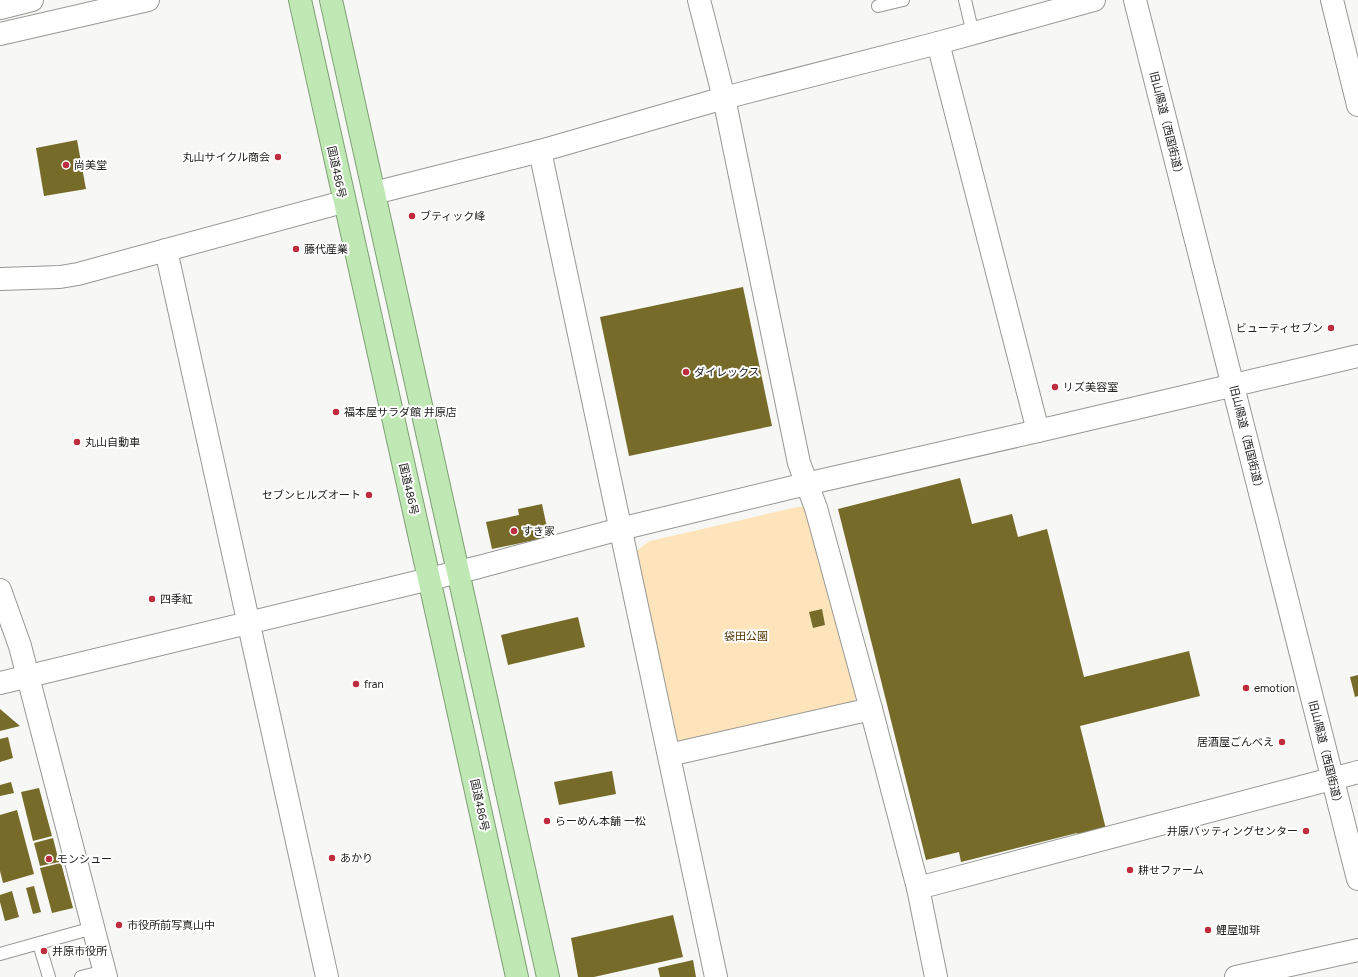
<svg xmlns="http://www.w3.org/2000/svg" width="1358" height="977" viewBox="0 0 1358 977" font-family="Figtree,'Noto Sans JP',sans-serif">
  <rect width="100%" height="100%" fill="#f7f8f5"/>
  <polygon fill="#fee4ba" points="797,507 804,507 857,695 852,706 678,743 673,737 636,551 650,541"/>
  <g fill="#776b29">
    <polygon points="77,140 86,189 44,196 36,148"/>
    <polygon points="743,287 772,426 629,456 600,317"/>
    <polygon points="960,478 972,524 1012,514 1018,537 1047,529 1084,677 1189,651 1200,696 1080,726 1107,833 1079,840 1077,833 961,862 959,852 926,860 838,509"/>
    <polygon points="542,504 549,537 492,549 486,522 519,515 518,509"/>
    <polygon points="822,609 825,625 813,628 809,612"/>
    <polygon points="578,617 585,647 508,665 501,635"/>
    <polygon points="1358,675 1358,696 1355,697 1350,677"/>
    <polygon points="0,709 20,726 0,731"/>
    <polygon points="8,737 13,758 0,762 0,739"/>
    <polygon points="612,771 616,794 559,805 554,782"/>
    <polygon points="11,782 14,793 0,796 0,785"/>
    <polygon points="39,788 52,836 33,841 21,792"/>
    <polygon points="17,810 34,874 3,883 0,871 0,815"/>
    <polygon points="53,838 59,862 40,866 34,843"/>
    <polygon points="61,863 73,908 52,913 40,868"/>
    <polygon points="34,886 41,912 33,914 26,888"/>
    <polygon points="12,891 19,917 5,921 0,902 0,895"/>
    <polygon points="673,915 683,957 594,977 578,977 571,938"/>
    <polygon points="693,960 696,977 660,977 658,968"/>
  </g>
  <g fill="none" stroke-linecap="round" stroke-linejoin="round">
    <defs>
      <g id="service">
        <polyline points="965,0 973,34"/>
        <polyline points="878,6 903,0"/>
        <polyline points="39,944 49,977"/>
        <polyline points="0,954 93,928"/>
        <polyline points="81,977 105,971"/>
      </g>
      <g id="minor">
        <polyline points="699,0 724,98 799,463 816,508 871,709 918,888 936,977"/>
        <polyline points="1332,0 1358,105"/>
        <polyline points="938,43 1038,431"/>
        <polyline points="540,151 716,977"/>
        <polyline points="374,193 540,151 724,98 938,43 1094,0"/>
        <polyline points="166,250 327,977"/>
        <polyline points="0,279 60,277 78,274 343,202"/>
        <polyline points="0,590 20,646 106,977"/>
        <polyline points="669,755 871,709"/>
        <polyline points="918,888 1358,772"/>
        <polyline points="1236,977 1358,950"/>
      </g>
      <g id="tertiary">
        <polyline points="1135,0 1358,879"/>
        <polyline points="0,8 32,0"/>
        <polyline points="0,34 148,0"/>
        <polyline points="0,683 479,567 620,529 806,484 1038,431 1358,356"/>
      </g>
      <g id="trunk">
        <path d="M300,0C372,326 446,651 517,977"/>
        <polyline points="331,0 548,977"/>
      </g>
    </defs>
    <use href="#service" stroke="#979795" stroke-width="14"/>
    <use href="#minor" stroke="#979795" stroke-width="24"/>
    <use href="#tertiary" stroke="#979795" stroke-width="24"/>
    <use href="#trunk" stroke="#7e9e74" stroke-width="24"/>
    <use href="#service" stroke="#fff" stroke-width="12"/>
    <use href="#minor" stroke="#fff" stroke-width="22"/>
    <use href="#tertiary" stroke="#fff" stroke-width="22"/>
    <use href="#trunk" stroke="#c0e8b4" stroke-width="22"/>
  </g>
  <g fill="#be2d3d" stroke="#fff" stroke-width="1.5">
    <circle cx="278" cy="157" r="4"/>
    <circle cx="66" cy="165" r="4"/>
    <circle cx="412" cy="216" r="4"/>
    <circle cx="296" cy="249" r="4"/>
    <circle cx="1331" cy="328" r="4"/>
    <circle cx="686" cy="372" r="4"/>
    <circle cx="1055" cy="387" r="4"/>
    <circle cx="336" cy="412" r="4"/>
    <circle cx="77" cy="442" r="4"/>
    <circle cx="369" cy="495" r="4"/>
    <circle cx="514" cy="531" r="4"/>
    <circle cx="152" cy="599" r="4"/>
    <circle cx="356" cy="684" r="4"/>
    <circle cx="1246" cy="688" r="4"/>
    <circle cx="1282" cy="742" r="4"/>
    <circle cx="547" cy="821" r="4"/>
    <circle cx="1306" cy="831" r="4"/>
    <circle cx="332" cy="858" r="4"/>
    <circle cx="49" cy="859" r="4"/>
    <circle cx="1130" cy="870" r="4"/>
    <circle cx="119" cy="925" r="4"/>
    <circle cx="1208" cy="930" r="4"/>
    <circle cx="44" cy="951" r="4"/>
  </g>
  <g text-anchor="middle" stroke-width="4" stroke-linejoin="round" paint-order="stroke">
    <g font-size="11" fill="#20211f" stroke="#fff">
      <text transform="translate(1167 125) rotate(76)" y="4">旧山陽道（西国街道）</text>
      <text transform="translate(337 172) rotate(78)" y="4">国道486号</text>
      <text transform="translate(1247 439) rotate(76)" y="4">旧山陽道（西国街道）</text>
      <text transform="translate(409 489) rotate(77)" y="4">国道486号</text>
      <text transform="translate(1326 754) rotate(76)" y="4">旧山陽道（西国街道）</text>
      <text transform="translate(480 805) rotate(78)" y="4">国道486号</text>
    </g>
    <g font-size="11" fill="#20211f" stroke="#fff" text-anchor="start">
      <text x="270" y="161" text-anchor="end">丸山サイクル商会</text>
      <text x="74" y="169">尚美堂</text>
      <text x="420" y="220">ブティック峰</text>
      <text x="304" y="253">藤代産業</text>
      <text x="1323" y="332" text-anchor="end">ビューティセブン</text>
      <text x="694" y="376">ダイレックス</text>
      <text x="1063" y="391">リズ美容室</text>
      <text x="344" y="416">福本屋サラダ館 井原店</text>
      <text x="85" y="446">丸山自動車</text>
      <text x="361" y="499" text-anchor="end">セブンヒルズオート</text>
      <text x="522" y="535">すき家</text>
      <text x="160" y="603">四季紅</text>
      <text x="364" y="688">fran</text>
      <text x="1254" y="692">emotion</text>
      <text x="1274" y="746" text-anchor="end">居酒屋ごんべえ</text>
      <text x="555" y="825">らーめん本舗 一松</text>
      <text x="1298" y="835" text-anchor="end">井原バッティングセンター</text>
      <text x="340" y="862">あかり</text>
      <text x="57" y="863">モンシュー</text>
      <text x="1138" y="874">耕せファーム</text>
      <text x="127" y="929">市役所前写真山中</text>
      <text x="1216" y="934">鯉屋珈琲</text>
      <text x="52" y="955">井原市役所</text>
    </g>
    <g font-size="11" fill="#503705" stroke="#fff">
      <text x="746" y="640">袋田公園</text>
    </g>
  </g>
</svg>
